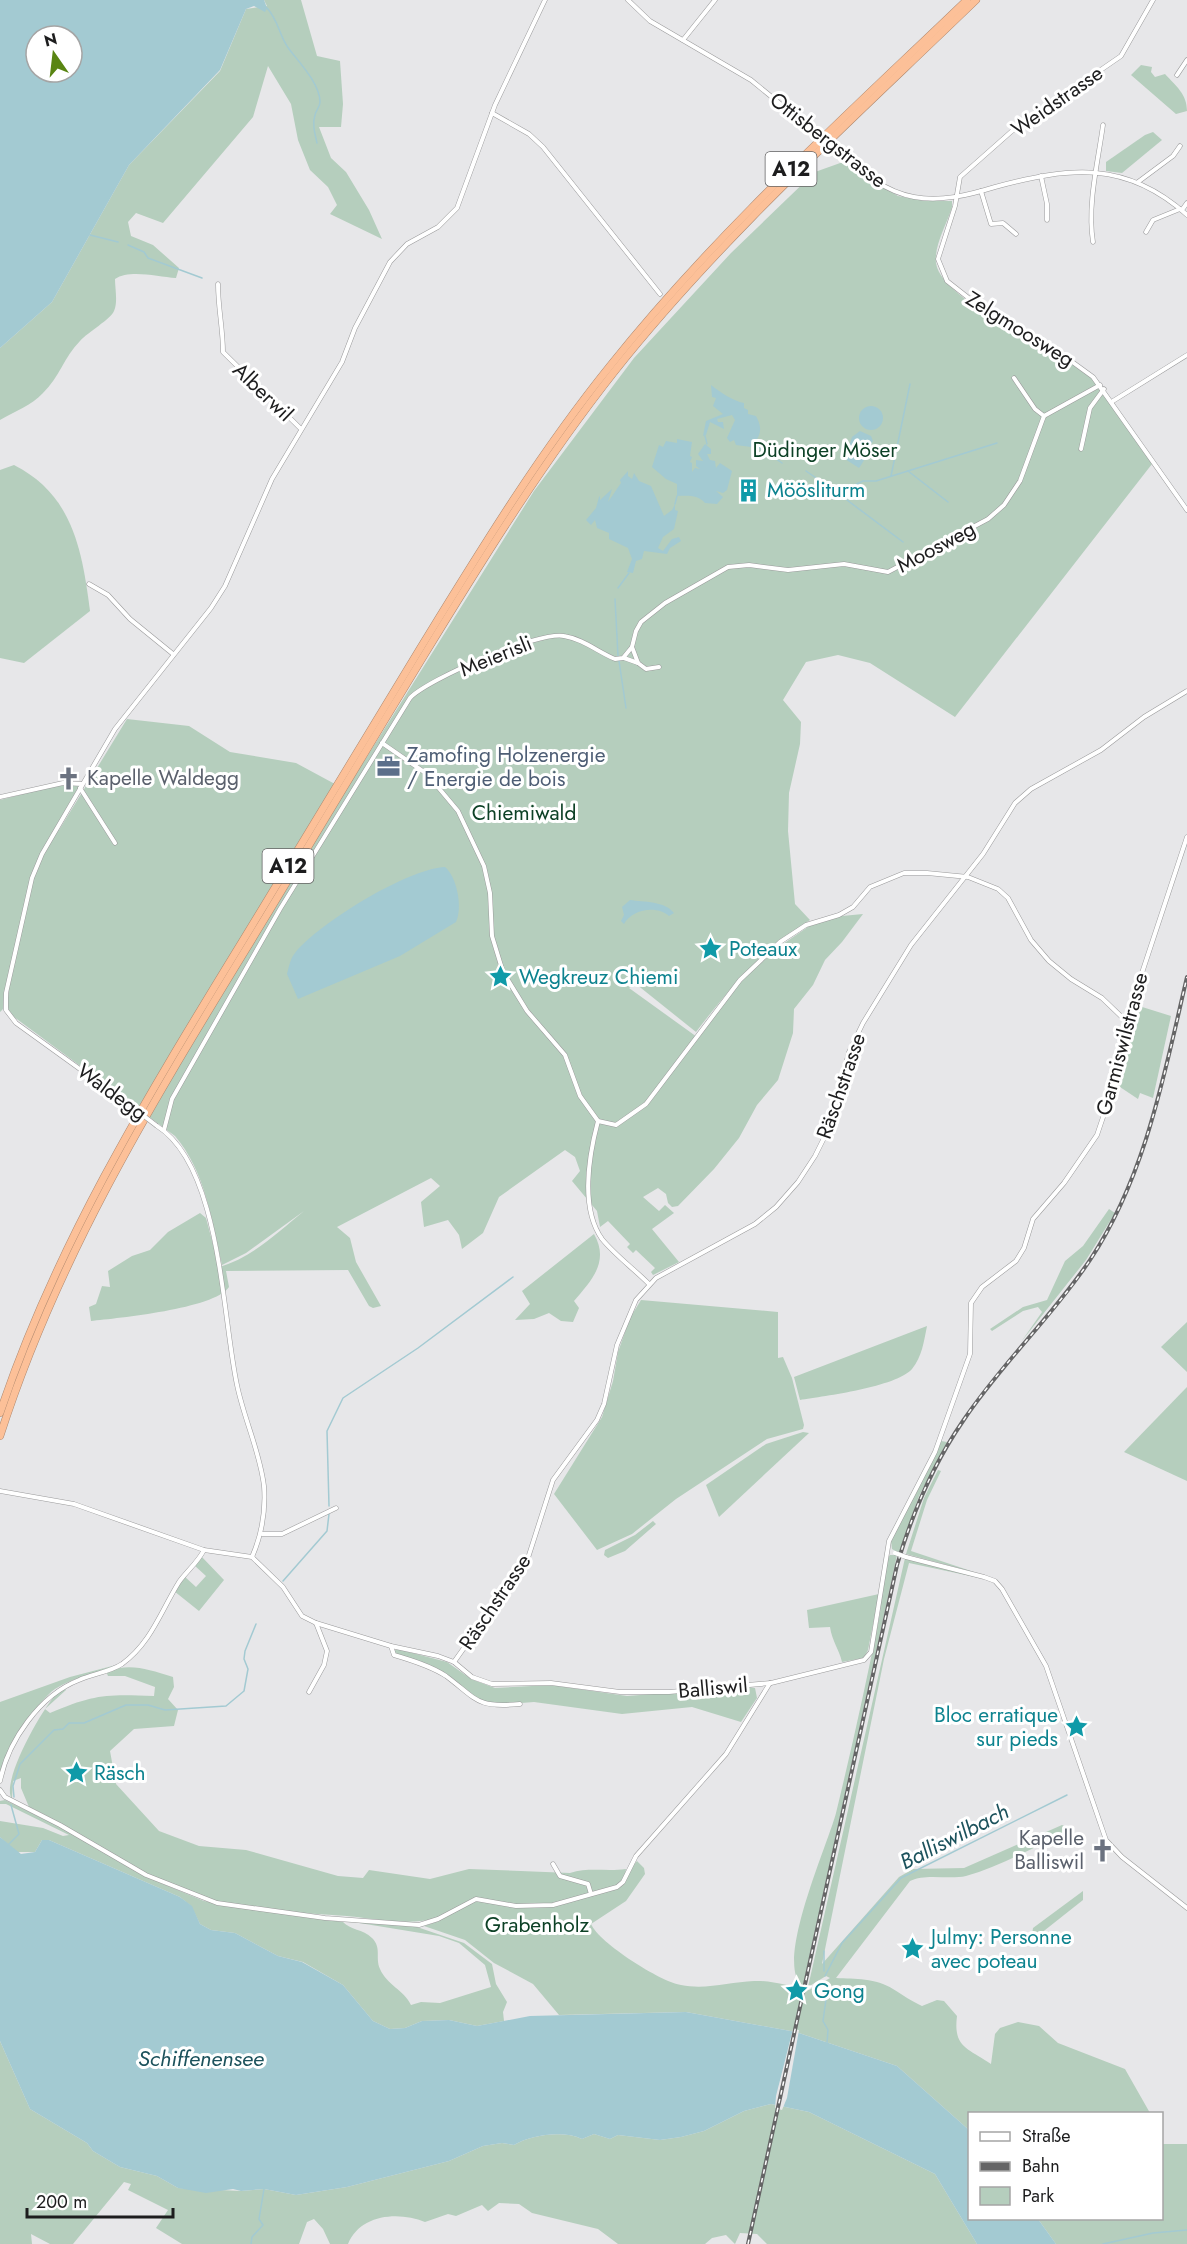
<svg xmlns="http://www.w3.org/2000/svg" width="1187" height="2244" viewBox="0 0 1187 2244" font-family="Jost,sans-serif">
  <rect width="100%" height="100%" fill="#e7e7e9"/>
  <g fill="#b5cebd">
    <path d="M264,0H301L317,56L340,61L343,104L341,127H319L331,158L346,172L369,210L382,239L330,214L337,205L328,187L310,170L298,140L291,104L268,66L253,117L163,223L136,213L128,222L131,236L153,245L179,268L176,278C158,277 130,269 115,279C115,288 118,303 114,311C111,319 88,332 80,341C64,357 59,378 43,393C32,405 14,412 0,420V348L52,302L129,165L220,71L246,9L267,6Z"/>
    <path d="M1141,65L1152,67L1151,72L1155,77L1165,74C1176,86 1187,94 1187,111L1176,114L1131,75Z"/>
    <polygon points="1153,132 1162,140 1122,173 1106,171 1106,162 1145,135"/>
    <path d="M843,162L898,196L925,201H952V207C947,224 934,245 936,263C941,301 1055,347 1085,372C1111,394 1133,436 1152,464L955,717L870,663L838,655L806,662L783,700L801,722L800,744L789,793L788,831L795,904L810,920C760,953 732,985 696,1032L636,984L629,988L697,1037L740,981L783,944L821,918L863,914L842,942L825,960L813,985L794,1009L793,1033L778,1080L757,1105L739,1138L714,1169L678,1206L672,1207L668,1203L666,1194L658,1188L643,1197L659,1211L665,1205L674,1213L652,1229L679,1262L653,1275L651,1272L655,1268L636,1250L633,1253L627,1247L630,1244L608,1221L600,1227L597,1211L572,1181L580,1171L575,1157L565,1150L499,1197L483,1233L462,1249L459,1235L448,1220L424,1227L421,1202L440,1186L431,1178L337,1227L350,1238L356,1262L381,1306L373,1308L369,1306L348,1270L226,1271L229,1287C214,1309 118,1318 91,1321L89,1307L96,1304L102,1286L110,1287L108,1271L132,1256L150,1250L168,1232L200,1213L206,1218L219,1267C252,1258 278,1232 304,1211L246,1253L222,1265C212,1221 205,1171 175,1136L10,1014L7,1004L9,991H4L3,1009L0,1012V800L62,784L79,786L56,827L59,830L127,719L189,726L230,752L296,763L346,790L534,491L634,358L731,253L815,172Z"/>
    <path d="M14,465C73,495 82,550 90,611L24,663L0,658V470Z"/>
    <polygon points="1139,1006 1171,1016 1153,1098 1140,1093 1138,1099 1117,1085 1126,1054 1131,1013"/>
    <polygon points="1109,1209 1115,1213 1086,1260 1021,1342 1042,1312 1038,1307 1023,1311 992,1331 990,1329 1023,1307 1047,1300 1065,1261 1083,1246"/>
    <path d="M594,1234C610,1262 591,1281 574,1301L579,1308L573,1322L561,1321L549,1313L534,1319L515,1320L530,1304L522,1291Z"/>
    <polygon points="641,1300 778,1312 778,1358 783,1357 792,1378 804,1425 803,1429 767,1439 676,1499 632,1534 597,1550 554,1494 602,1417 613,1381 618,1352 630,1318"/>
    <polygon points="1187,1322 1187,1372 1161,1347"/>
    <path d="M927,1326C924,1341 922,1357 912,1369C896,1387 825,1396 800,1400L794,1377Z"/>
    <polygon points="1187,1387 1187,1481 1124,1452"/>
    <polygon points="803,1432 809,1433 719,1517 706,1485 766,1444"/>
    <polygon points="941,1441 947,1442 919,1496 899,1553 892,1549 891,1541"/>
    <polygon points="938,1470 941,1471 927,1500 911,1551 977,1573 906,1554 924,1498"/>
    <polygon points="653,1521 656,1524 625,1551 608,1558 604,1555 605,1550 635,1535"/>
    <path d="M890,1555H897L803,1986C773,1966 828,1844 836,1813C852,1747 867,1680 880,1613C883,1597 879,1567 890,1555Z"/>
    <polygon points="201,1556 224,1580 199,1611 174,1591 184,1576 196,1587 206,1576 194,1565"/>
    <path d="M905,1558L989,1580L909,1563L884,1659L822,1964L899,1877L913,1869L964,1868L1062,1825L1069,1828L1065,1834C1033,1847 999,1867 966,1876C948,1880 926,1873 910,1881L836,1978C855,1979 876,1978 893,1989C903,1995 911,2001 922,2006L937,2000L944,2001L957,2016C953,2048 968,2048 991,2064L995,2034L1000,2028L1018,2022L1039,2026L1058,2043L1125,2069L1150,2113L970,2114L969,2130L897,2066L796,2032L686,2012L559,2015L533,1984L494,1963L465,1940L424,1926L439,1921L438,1918C408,1926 378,1919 347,1916C304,1913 248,1911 207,1899C143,1880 89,1835 29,1807L21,1788V1778L13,1781L12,1799C0,1783 42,1708 58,1692L65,1688L66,1690L45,1709L50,1713C94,1694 107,1694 154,1696L155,1687L125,1676H108L106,1671C132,1663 147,1669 173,1677L174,1687L168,1699L178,1710L174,1726L134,1729L110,1751L116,1784L159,1831L199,1846L246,1850L338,1876L363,1878L369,1870L430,1879L469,1869L570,1873C589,1867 607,1872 626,1869L625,1875L637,1861L644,1868L645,1874L626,1901L591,1924C599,1943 661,1982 681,1985C706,1990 730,1982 754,1981C772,1980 791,1987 809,1990L830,1978L826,1976L808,1987Z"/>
    <path d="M879,1594L868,1650L864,1658L842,1662C839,1649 832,1641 830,1627L809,1628L807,1610Z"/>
    <polygon points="397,1649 447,1662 471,1679 495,1688 551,1685 627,1696 746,1687 755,1688 757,1698 741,1722 692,1707 622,1714 534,1702 494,1705 471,1697 448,1677 396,1655 394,1651"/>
    <path d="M116,1665C96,1674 73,1677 55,1689C38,1700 8,1752 0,1771V1702L70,1677Z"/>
    <path d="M5,1800L57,1825L144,1876L204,1901L343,1922C350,1930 363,1929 372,1938C382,1948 375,1957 380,1969C387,1985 404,1990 411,2005L421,2002L440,2003L491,1987L485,1965L459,1943L439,1936L347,1921L417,1927L464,1943L492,1964L496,1984L507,2002L503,2012L504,2021L477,2026L449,2020L422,2021L405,2028L390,2029L373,2021L343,1985L303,1962L278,1956L235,1933L211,1930L200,1924L191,1906L180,1897L49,1840H42L35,1852H16L0,1837V1821L43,1828L63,1836L69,1835L6,1804H0V1801Z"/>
    <polygon points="1083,1891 1083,1900 1040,1934 1032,1935 1033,1928"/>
    <path d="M0,2041L30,2109L87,2143L93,2151L120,2167L157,2176L178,2188L241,2191L264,2189L296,2195L347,2187L449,2161L483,2146L502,2143L514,2145C531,2135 563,2130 582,2139L594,2134L610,2139L618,2135L660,2140L681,2137L704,2131L744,2111L771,2104L809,2112L935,2174L977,2244H767L757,2234L740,2233L735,2244L726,2235L712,2238L705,2244H618L598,2229L532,2213L519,2204L499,2203L488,2211L482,2205L456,2216L448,2214L425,2222C399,2211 360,2214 348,2244H330L323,2229L314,2219L307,2222L299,2244H182L156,2228L168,2210L128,2190L131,2184L124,2182L73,2244H50L31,2234L32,2244H0Z"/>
    <polygon points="1162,2144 1187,2144 1187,2244 1056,2244 1038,2219 1162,2218"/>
  </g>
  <g fill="#a3cad2" fill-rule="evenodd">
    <path d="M0,0H264L267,8L265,12L254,6L246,9L220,70L129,165L52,302L0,348ZM36,36H72V72H36Z"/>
    <path d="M711,385C720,392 733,401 744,403V408L748,410V414L756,416C763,429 761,436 751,447L736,445L734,440L730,442L727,438L735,420L732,415L717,419L718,422H723L724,429L710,422L706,435L703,436L706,421L723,414L713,406L716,398L712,397Z"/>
    <circle cx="871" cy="418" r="12"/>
    <path d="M860,431L871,436L873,441C867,449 867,458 859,468L845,459L852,437Z"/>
    <path d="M677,439L692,442L690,456L692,457L690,462L692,463V472L695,468L700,469L696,466V460L703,461L698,454L705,444L711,449V454H707L710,460L715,461L716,468L720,463L732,471L727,490L723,493L716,491L723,497L717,504L705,503C697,494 687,496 677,496V484L666,479L652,467L659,445L663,447L666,441L677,443Z"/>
    <polygon points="628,471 628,476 632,479 634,473 639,481 651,486 664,516 672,510 675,504 675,510 678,511 674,529 663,537 658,548 663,551 672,539 679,537 681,541 670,548 667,554 644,551 642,559 636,561 633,573 627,572 632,559 628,548 609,539 609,533 597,528 595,520 591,525 586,520 596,508 599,497 600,496 600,500 612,489 608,502 621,483 620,480"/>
    <path d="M445,867C457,877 463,908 456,922L400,956L298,999L287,974C289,967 290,959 295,953C319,923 407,869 445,867Z"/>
    <path d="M630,900C644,902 665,901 674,913L669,916C657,905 632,909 624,924L621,921L624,915L622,907Z"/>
    <path d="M0,1837L21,1854L35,1852L42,1840H49L180,1897L192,1906L200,1924L211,1930L235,1933L278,1956L302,1962L343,1985L373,2021L390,2029L405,2028L422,2021L449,2020L477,2026L530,2016L686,2012L796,2032L897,2066L969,2130L970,2218L1038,2219L1056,2244H977L935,2174L809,2112L771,2104L744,2111L704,2131L681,2137L660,2140L618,2135L610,2139L594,2134L582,2139C563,2130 531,2135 514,2145L502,2143L483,2146L449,2161L347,2187L296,2195L264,2189L241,2191L233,2189L206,2193L178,2188L157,2176L120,2167L93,2151L87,2143L30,2109L0,2041Z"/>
  </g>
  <polygon fill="#e7e7e9" points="793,2029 799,2030 787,2098 782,2110 775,2108 776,2096"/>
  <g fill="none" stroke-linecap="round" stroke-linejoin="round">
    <g stroke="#a3cad2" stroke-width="1.5">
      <path d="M267,8C279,21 279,36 289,49C299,62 320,84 320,102C320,107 316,110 315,115C312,124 315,134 317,143"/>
      <polyline points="90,235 118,242"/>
      <polyline points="128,245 144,252 148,258 202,278"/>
      <polyline points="705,436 707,444"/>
      <polyline points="754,444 782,463"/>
      <polyline points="806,471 838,493 863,481 876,481 997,443"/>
      <polyline points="908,471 948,502"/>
      <polyline points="891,476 910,384"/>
      <polyline points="839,494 903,542"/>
      <polyline points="675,504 677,496"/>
      <polyline points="618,588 629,573"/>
      <polyline points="615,599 618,656"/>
      <polyline points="619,661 626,708"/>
      <polyline points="329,1506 327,1431 343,1398 418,1348 513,1277"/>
      <polyline points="283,1581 327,1531 329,1514"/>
      <polyline points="14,1797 13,1786 20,1764 54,1730 63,1729 69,1723 84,1723 126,1705 148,1705 165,1710 226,1706 244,1691 248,1669 244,1659 245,1651 256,1624"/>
      <polyline points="8,1845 19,1834 11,1805"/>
      <polyline points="824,1951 824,1971"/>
      <polyline points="825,1976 842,1943 901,1878 1067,1795"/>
      <polyline points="827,1992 823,2021 828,2030 827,2043"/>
      <polyline points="251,2244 252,2237 263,2225 259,2219 264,2189"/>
      <polyline points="1103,2244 1153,2233 1187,2230"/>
    </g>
    <defs>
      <g id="street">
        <polyline points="628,0 650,21 751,80 811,129"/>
        <polyline points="1153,0 1121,56 1012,131 960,177 955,206 938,259 947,281 975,303 1060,353 1093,377 1187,510"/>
        <polyline points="683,40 715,0"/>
        <polyline points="1177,75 1187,60"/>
        <polyline points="492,113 529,134 543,147 660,294"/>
        <path d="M840,153C862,172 885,192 914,197C941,202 969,195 995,187C1069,167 1126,160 1187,215"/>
        <polyline points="1041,176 1047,204 1047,220"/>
        <polyline points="1138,182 1173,156 1180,146"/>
        <polyline points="981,191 991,224 1003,223 1016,234"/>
        <polyline points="1182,210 1187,203"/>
        <polyline points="1146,232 1153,220 1180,209"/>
        <path d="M1093,242C1087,205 1098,162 1103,125"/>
        <path d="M218,284C218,308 223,329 223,352L301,429"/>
        <polyline points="1014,378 1035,409 1044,416"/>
        <polyline points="1113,401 1187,355"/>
        <polyline points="1081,449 1090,408 1104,389"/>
        <polyline points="89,584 108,595 130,619 173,654"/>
        <polyline points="624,658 638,663"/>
        <polyline points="659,667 646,669 638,663 632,647 636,631 641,622 665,603 728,567 749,565 788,570 844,564 888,572 988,519 1004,505 1020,481 1044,416 1100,385"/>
        <polyline points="382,743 427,774 458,811 484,866 490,893 492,936 503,972 527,1011 565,1055 580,1096 598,1121 616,1125 646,1104 740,980 780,942 806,925 839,915 853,907 870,887 904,873 927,873 968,877 998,889 1008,898 1031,940 1049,961 1071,979 1102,998 1126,1021"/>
        <polyline points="80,788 115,843"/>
        <polyline points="0,797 63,783 82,784"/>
        <polyline points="127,1103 16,1023 6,1010 6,993 32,878 42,854 115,729 211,608 225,586 272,479 342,362 355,328 390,262 407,244 438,227 457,208 495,105 545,0"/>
        <path d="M598,1121C589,1155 580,1208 602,1239C615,1255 634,1269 649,1284"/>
        <path d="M157,1126C221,1166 222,1316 237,1385C244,1419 260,1452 264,1486C266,1512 262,1534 252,1557"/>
        <path d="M164,1130L172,1099L280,909L410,698C428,679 538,631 564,636C583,639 598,652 615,659L623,658L632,647"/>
        <polyline points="0,1491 74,1504 204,1550 252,1557 283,1587 302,1616 316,1623 391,1646 438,1656 454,1662 472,1677 492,1684 551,1683 620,1692 669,1692 771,1683 864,1660 871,1652 889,1541 935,1452 970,1354 971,1303 982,1287 1016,1261 1024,1248 1033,1219 1064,1183 1097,1135 1122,1061 1126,1021 1132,1003 1187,837"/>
        <polyline points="262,1534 282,1534 336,1508"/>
        <polyline points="906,1557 984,1577 995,1581 1002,1589 1046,1666 1106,1840 1122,1857 1187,1908"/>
        <path d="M391,1646L394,1655C411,1660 431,1666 446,1676C478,1700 476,1708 520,1704"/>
        <polyline points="454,1662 528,1558 553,1480 597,1420 604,1404 617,1345 636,1300 656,1278 755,1224 776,1207 798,1182 815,1156 828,1130 849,1052 863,1023 911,945 983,854 1015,803 1031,789 1101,750 1144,717 1187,691"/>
        <polyline points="309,1692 324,1665 327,1651 316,1623"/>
        <path d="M0,1781C8,1741 40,1695 79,1680C92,1674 110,1672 122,1664C151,1643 161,1611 179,1582C187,1571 198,1562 204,1550"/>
        <polyline points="0,1790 5,1797 60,1825 146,1875 217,1903 325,1918 419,1925 438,1919 476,1899 516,1906 553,1905 617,1887 623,1882 636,1856 726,1754 770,1683"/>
        <polyline points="553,1864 560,1876 588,1884 591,1894"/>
      </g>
      <g id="highway">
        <path d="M0,1413C60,1233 161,1075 259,914C313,825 367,736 421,647C480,551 539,454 610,366C716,233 844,118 967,0"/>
        <path d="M0,1436C62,1243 164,1084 268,913C320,827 371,742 423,657C483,559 543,462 614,372C722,236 852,120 976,0"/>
      </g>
    </defs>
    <use href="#street" stroke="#9a9a9b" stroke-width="5"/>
    <use href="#highway" stroke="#ae876d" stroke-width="8"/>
    <use href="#street" stroke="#fff" stroke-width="4"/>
    <use href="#highway" stroke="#fcc098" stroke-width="7"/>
    <defs>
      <path id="rail" d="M748,2244L897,1565C912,1514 932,1466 963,1421C1001,1364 1052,1317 1090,1260C1146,1175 1164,1075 1187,977"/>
    </defs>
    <use href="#rail" stroke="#656566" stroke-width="4"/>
    <use href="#rail" stroke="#fff" stroke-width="1.5" stroke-dasharray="4.5" stroke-linecap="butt"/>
    <defs>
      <g id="street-bridge">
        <polyline points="811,129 840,153"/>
        <polyline points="127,1103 157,1126"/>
        <polyline points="895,1553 906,1557"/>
      </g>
    </defs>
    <use href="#street-bridge" stroke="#9a9a9b" stroke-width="5" stroke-linecap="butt"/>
    <use href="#street-bridge" stroke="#fff" stroke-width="4"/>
  </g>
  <defs>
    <symbol id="building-bare" viewBox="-9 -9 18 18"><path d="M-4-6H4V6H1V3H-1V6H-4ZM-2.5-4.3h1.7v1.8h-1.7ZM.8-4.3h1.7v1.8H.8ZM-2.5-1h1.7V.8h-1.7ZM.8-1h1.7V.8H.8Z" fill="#0f9aa8" stroke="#fff" stroke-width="2.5" paint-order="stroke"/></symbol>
    <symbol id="office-bare" viewBox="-9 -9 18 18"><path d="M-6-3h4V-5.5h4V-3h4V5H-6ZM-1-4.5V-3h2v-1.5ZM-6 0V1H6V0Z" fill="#5c6f8a" stroke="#fff" stroke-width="2.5" paint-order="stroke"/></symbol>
    <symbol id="church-bare" viewBox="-9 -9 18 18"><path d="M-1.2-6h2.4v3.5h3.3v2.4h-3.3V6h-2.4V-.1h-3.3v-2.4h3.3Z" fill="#6b7280" stroke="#fff" stroke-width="2.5" paint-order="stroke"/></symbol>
    <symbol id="sight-bare" viewBox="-9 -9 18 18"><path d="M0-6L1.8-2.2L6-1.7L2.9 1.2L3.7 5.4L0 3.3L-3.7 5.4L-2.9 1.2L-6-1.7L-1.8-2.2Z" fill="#0f9aa8" stroke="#fff" stroke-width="2.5" paint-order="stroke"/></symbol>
  </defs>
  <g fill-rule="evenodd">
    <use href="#building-bare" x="732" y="474" width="33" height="33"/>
    <use href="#office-bare" x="372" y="750" width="33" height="33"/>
    <use href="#church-bare" x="52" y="762" width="33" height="33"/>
    <use href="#sight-bare" x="694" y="932" width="33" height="33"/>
    <use href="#sight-bare" x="484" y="960" width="33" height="33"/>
    <use href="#sight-bare" x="1060" y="1710" width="33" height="33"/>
    <use href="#sight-bare" x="60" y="1756" width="33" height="33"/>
    <use href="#church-bare" x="1086" y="1834" width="33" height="33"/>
    <use href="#sight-bare" x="896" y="1932" width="33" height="33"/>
    <use href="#sight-bare" x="780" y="1974" width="33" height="33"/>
  </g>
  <g text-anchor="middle" stroke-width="6" stroke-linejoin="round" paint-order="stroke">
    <g fill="#fff" stroke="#616162" stroke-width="1.5">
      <rect x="765.5" y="152" width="51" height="34" rx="4.5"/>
      <rect x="262.5" y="849" width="51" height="34" rx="4.5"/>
    </g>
    <g font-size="20" font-weight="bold" fill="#1d1d1e">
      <text x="791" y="176">A12</text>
      <text x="288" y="873">A12</text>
    </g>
    <g font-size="21" fill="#1d1d1e" stroke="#fff">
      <text transform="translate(1057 101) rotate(-35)" y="7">Weidstrasse</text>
      <text transform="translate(828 140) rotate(38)" y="7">Ottisbergstrasse</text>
      <text transform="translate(1020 329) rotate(32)" y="7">Zelgmoosweg</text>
      <text transform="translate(263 392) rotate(44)" y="7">Alberwil</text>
      <text transform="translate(936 547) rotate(-28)" y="7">Moosweg</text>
      <text transform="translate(496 656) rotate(-22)" y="7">Meierisli</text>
      <text transform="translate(1122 1044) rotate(-75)" y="7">Garmiswilstrasse</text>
      <text transform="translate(841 1086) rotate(-71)" y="7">Räschstrasse</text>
      <text transform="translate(112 1092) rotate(36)" y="7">Waldegg</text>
      <text transform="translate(495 1602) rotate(-56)" y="7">Räschstrasse</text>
      <text transform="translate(713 1688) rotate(-5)" y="7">Balliswil</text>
    </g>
    <g font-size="21" fill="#0d4126" stroke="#fff">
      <text x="825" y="457">Düdinger Möser</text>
      <text x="524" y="820">Chiemiwald</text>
      <text x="537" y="1932">Grabenholz</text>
    </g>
    <g font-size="21" fill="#0d838f" stroke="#fff" text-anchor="start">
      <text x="767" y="497">Möösliturm</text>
      <text x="729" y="956">Poteaux</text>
      <text x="519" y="984">Wegkreuz Chiemi</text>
      <text x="1058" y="1722" text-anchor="end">Bloc erratique<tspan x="1058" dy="24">sur pieds</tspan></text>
      <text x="94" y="1780">Räsch</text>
      <text x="931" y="1944">Julmy: Personne<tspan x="931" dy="24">avec poteau</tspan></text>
      <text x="814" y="1998">Gong</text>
    </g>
    <g font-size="21" fill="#4e5e75" stroke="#fff" text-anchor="start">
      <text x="407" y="762">Zamofing Holzenergie<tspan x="407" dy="24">/ Energie de bois</tspan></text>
    </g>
    <g font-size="21" fill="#5b616d" stroke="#fff" text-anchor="start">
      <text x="87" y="785">Kapelle Waldegg</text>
      <text x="1084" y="1845" text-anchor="end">Kapelle<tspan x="1084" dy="24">Balliswil</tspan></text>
    </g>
    <g font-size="22" font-style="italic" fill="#1c525c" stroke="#fff">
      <text transform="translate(954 1836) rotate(-27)" y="8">Balliswilbach</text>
      <text x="201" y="2066">Schiffenensee</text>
    </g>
  </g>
  <rect x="968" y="2112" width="195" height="108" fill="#ffffff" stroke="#a5a5a5" stroke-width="1.5"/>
  <rect x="980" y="2132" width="30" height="9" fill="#ffffff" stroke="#a5a5a5" stroke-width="1.5"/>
  <text x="1022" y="2142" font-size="18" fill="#1d1d1e">Straße</text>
  <rect x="980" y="2162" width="30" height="9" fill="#656566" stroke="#a5a5a5" stroke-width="1.5"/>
  <text x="1022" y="2172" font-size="18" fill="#1d1d1e">Bahn</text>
  <rect x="980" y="2187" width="30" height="18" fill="#b5cebd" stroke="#a5a5a5" stroke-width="1.5"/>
  <text x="1022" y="2202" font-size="18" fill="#1d1d1e">Park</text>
  <g transform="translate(54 54) rotate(346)"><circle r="28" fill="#ffffff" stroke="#a5a5a5" stroke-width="1.5"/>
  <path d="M0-4.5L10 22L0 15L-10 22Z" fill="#598513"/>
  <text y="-9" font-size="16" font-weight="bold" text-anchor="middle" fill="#1d1d1e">N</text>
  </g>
  <path d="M27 2208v9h146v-9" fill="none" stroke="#1d1d1e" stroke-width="3"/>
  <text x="36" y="2208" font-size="18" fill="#1d1d1e" stroke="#ffffff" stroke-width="4.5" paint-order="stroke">200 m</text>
</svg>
